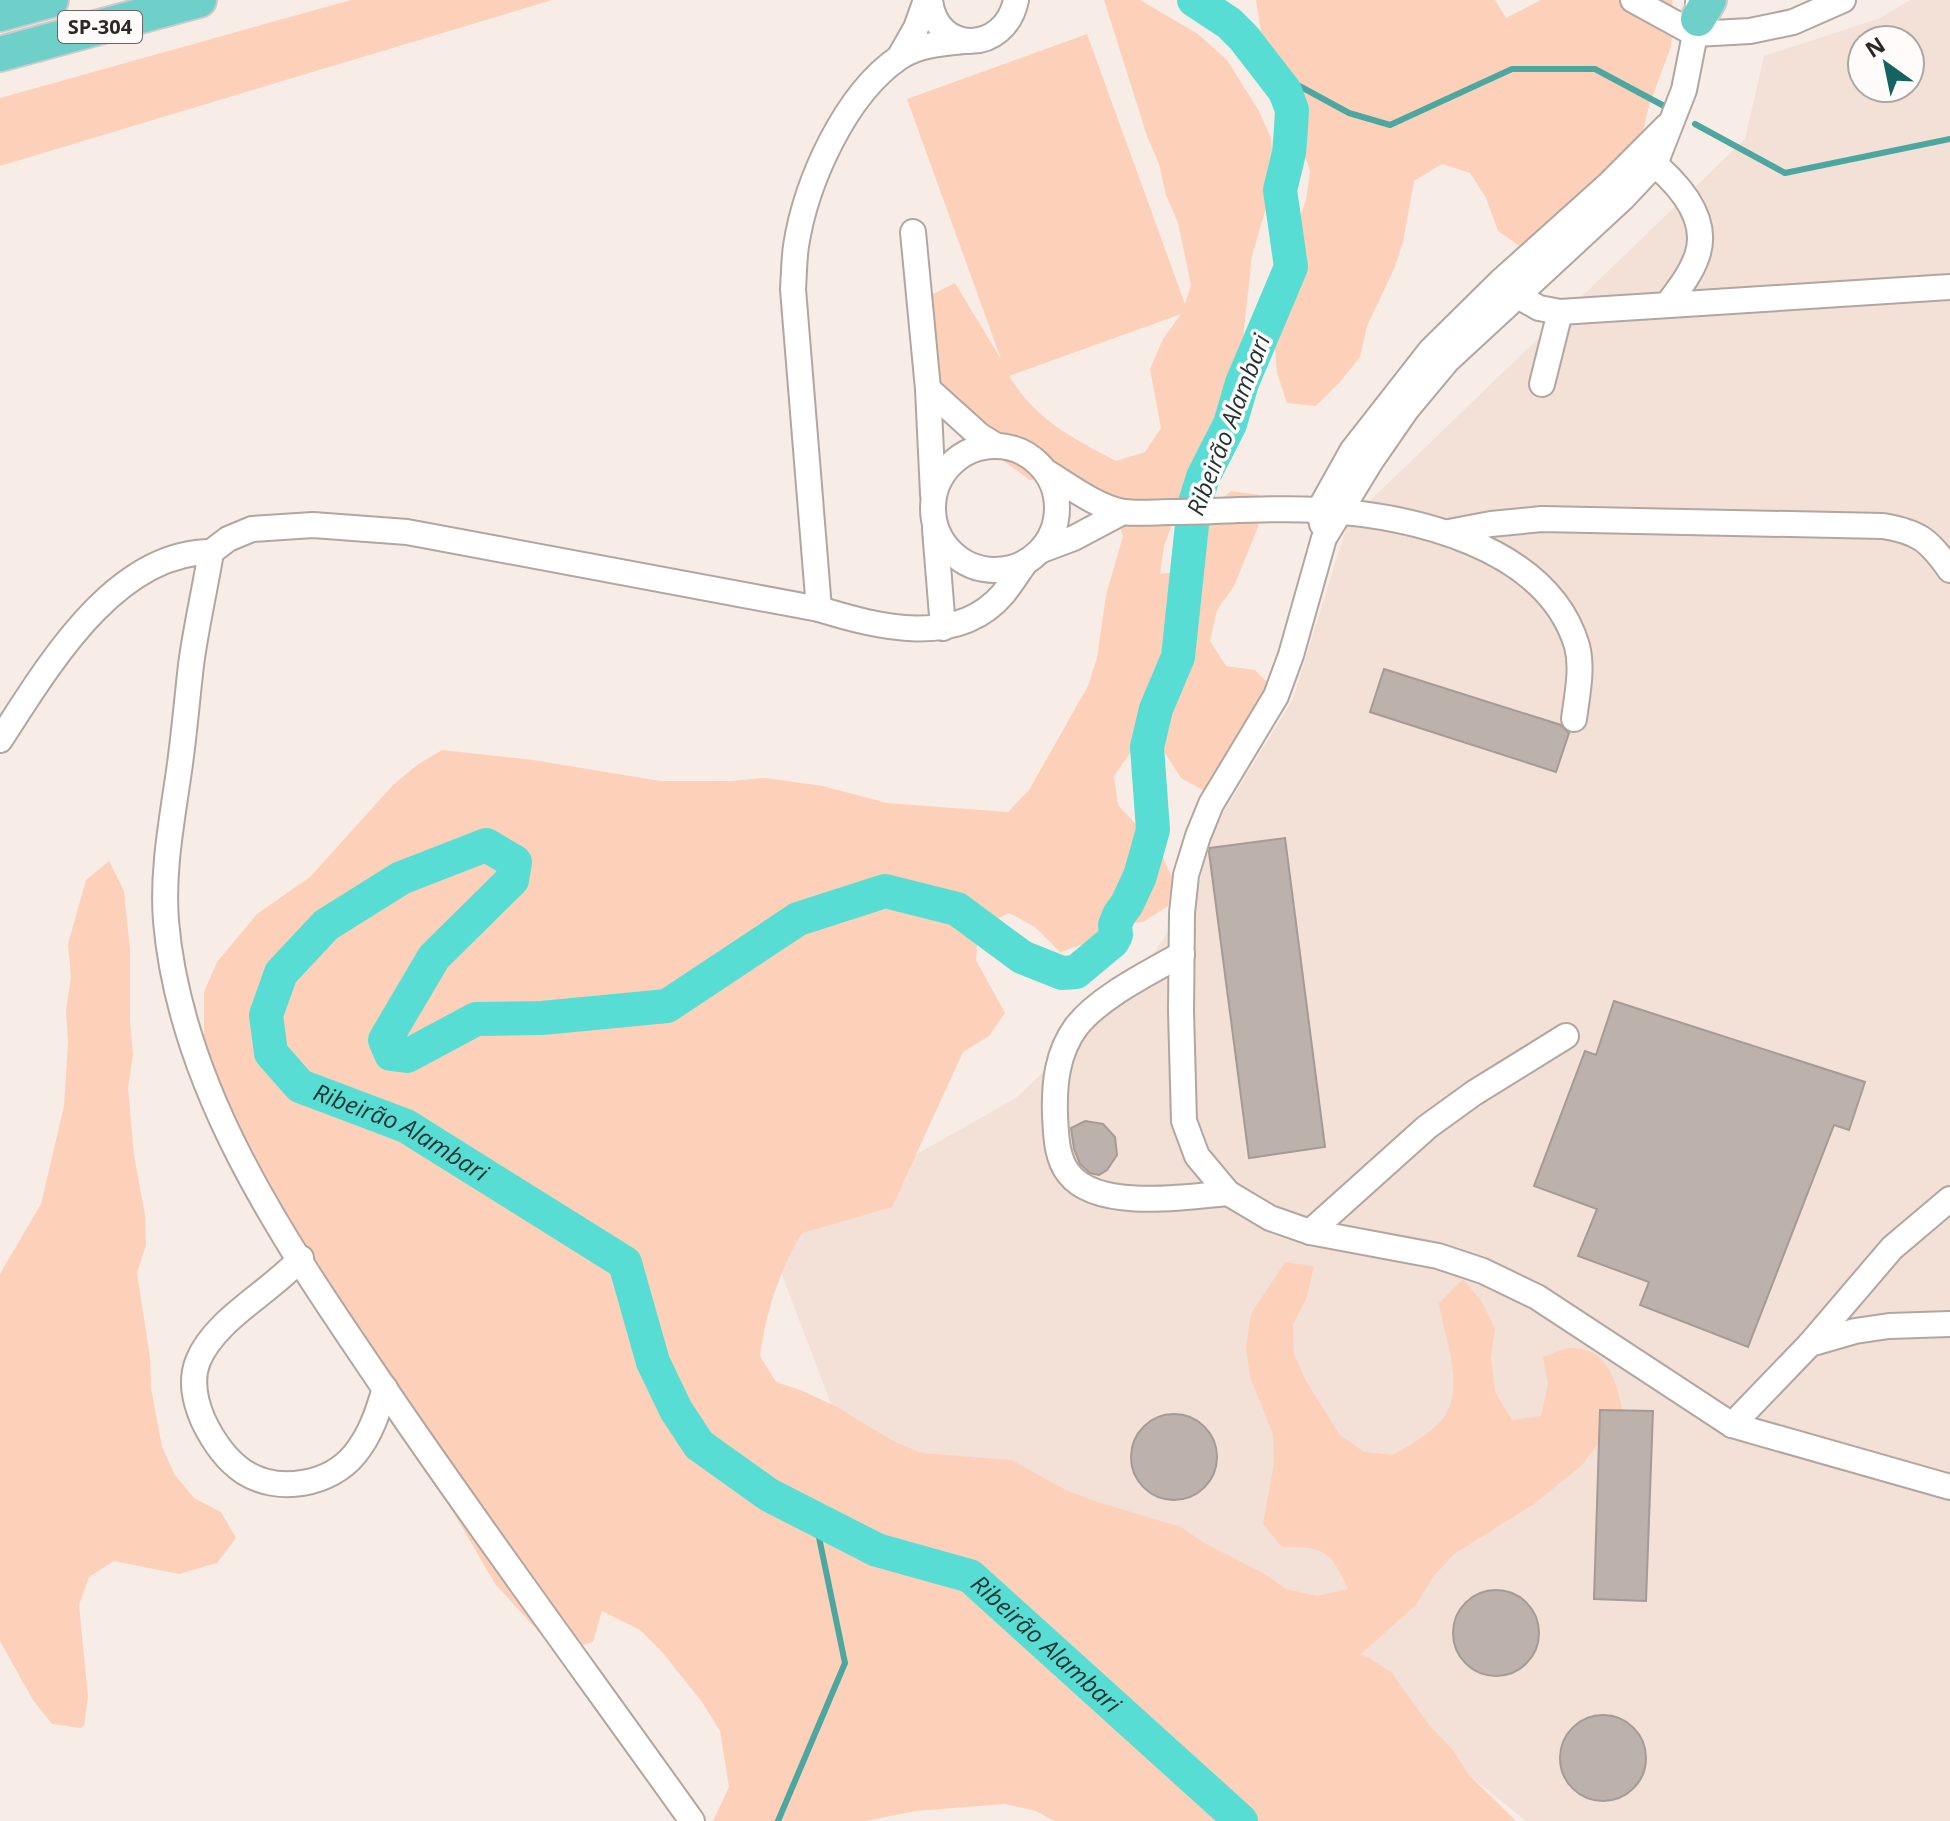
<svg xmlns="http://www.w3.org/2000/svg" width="1950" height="1821" viewBox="0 0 1950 1821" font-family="'Open Sans',sans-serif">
  <rect width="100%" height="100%" fill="#f8ece6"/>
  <path fill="#f3e0d6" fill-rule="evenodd" d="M1910,0H1950V1821H1526L1188,1548L864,1491L768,1238L1016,1098L1130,990L1200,882L1209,836L1293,699L1348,522L1745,139L1764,56L1878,19ZM1862,40H1910V88H1862Z"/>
  <g fill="#fdd1b9" fill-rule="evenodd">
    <polygon points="351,0 552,0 0,166 0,98"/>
    <path d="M1104,0H1140L1198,34L1227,60L1259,111L1271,138L1273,168L1269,197L1252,256L1239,375L1232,406L1202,465L1185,488L1164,546L1160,574L1188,570L1205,512L1231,491L1260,495L1258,527L1234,586L1217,610L1210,641L1226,666L1255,670L1277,692L1208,793L1181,778L1163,750L1130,753L1114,776L1118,805L1159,849L1172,877L1168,906L1143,922L1114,926L1089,942L1060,952L1035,927L1009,913L978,928L976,960L1005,1013L989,1036L963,1052L892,1207L802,1233C779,1271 766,1312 760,1356L776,1382L803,1391L835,1406L893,1441L922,1453L1011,1460L1064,1489L1094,1501L1181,1527L1204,1543L1263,1573L1286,1589L1317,1596L1348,1589C1331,1551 1324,1546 1282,1547L1263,1524L1274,1464L1273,1434L1250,1377L1246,1348L1251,1314L1285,1262L1314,1266L1307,1297L1293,1324L1294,1354L1306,1381L1340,1435L1364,1452L1393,1455C1409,1446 1426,1436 1439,1423C1469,1393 1444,1338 1439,1303L1463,1279L1482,1302L1495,1329L1491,1358L1495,1392L1512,1420L1541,1416L1548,1385L1543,1357C1552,1354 1565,1347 1574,1348C1609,1350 1617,1384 1623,1413L1581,1466L1534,1504L1454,1554L1433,1577L1416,1605L1360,1655L1368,1657L1392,1673L1429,1725L1453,1750L1469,1775L1516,1821H1054L1036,1811L1005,1804L916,1811L865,1821H713L729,1787L720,1731L702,1702L662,1652L640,1630L602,1611L593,1642L564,1651L539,1632L495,1584L209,1090L204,1054V992L217,962L257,914L310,877L393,785L417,765L442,750L533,760L661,781H731L765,778L823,786L887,803L1008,812L1029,790L1088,686L1097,658L1106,595L1123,536L1113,507L1091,486L1060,478L1030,480L1006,463L962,420L933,368L925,298L955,283L1001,359L907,99L1087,34L1185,304L1191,285L1178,223L1166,195L1159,164L1147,136ZM1181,314L1163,339L1150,369L1161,428L1145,452L1116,461C1071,437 1037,421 1009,376Z"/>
    <polygon points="1256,0 1495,0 1506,18 1541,0 1672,0 1674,18 1671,47 1649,105 1642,136 1628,163 1521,247 1498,231 1486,198 1470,173 1442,164 1414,181 1403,242 1394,269 1367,326 1360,357 1340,382 1316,406 1287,403 1277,373 1272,315 1281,287 1285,258 1306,200 1310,171 1291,113 1265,58"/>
    <polygon points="109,861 124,891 130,950 130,1020 133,1054 128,1088 134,1155 145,1215 146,1245 137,1273 150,1357 151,1388 162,1447 175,1475 194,1498 221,1512 236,1538 217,1563 179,1574 114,1561 89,1577 79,1605 88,1697 84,1726 81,1728 52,1724 33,1700 0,1641 0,1274 41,1204 64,1106 68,1042 66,1011 71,977 68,944 86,880"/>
  </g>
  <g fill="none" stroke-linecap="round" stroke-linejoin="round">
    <g stroke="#4ba7a0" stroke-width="6">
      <polyline points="1270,70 1349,113 1390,125 1512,69 1595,69 1666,107"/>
      <polyline points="1695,124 1785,173 1950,139"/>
      <polyline points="778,1821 845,1663 815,1518"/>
    </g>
    <path stroke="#58ddd4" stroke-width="34" id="s1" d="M1194,0L1229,23L1244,38L1285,91L1292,110L1291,129L1289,153L1280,190L1291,267L1242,383L1230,424L1203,477L1194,506L1178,657L1156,709L1147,747L1153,830L1140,876L1127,904L1119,915L1115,925L1116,935L1113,941L1076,972L1062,973L1022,957L957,909L885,891L798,919L667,1006L542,1018L476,1019L407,1056L391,1054L385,1040L434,957L512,880L515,862L486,845L401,878L326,925L281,973L266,1015L271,1053L300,1086L406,1126L625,1263L653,1362L676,1410L699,1445L769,1495L877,1550L970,1576L1241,1821"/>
  </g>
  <g fill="#bcb1ab" stroke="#a59a95" stroke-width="2">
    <polygon points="1384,669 1561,725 1569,733 1556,772 1370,712"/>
    <polygon points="1285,838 1325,1147 1249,1158 1209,852 1210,848"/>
    <polygon points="1614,1001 1865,1082 1849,1130 1834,1125 1748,1347 1640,1305 1649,1282 1578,1256 1597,1209 1534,1186 1585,1051 1596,1055"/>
    <polygon points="1085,1121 1103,1124 1115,1137 1117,1155 1107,1170 1099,1175 1090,1173 1080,1164 1074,1149 1071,1128"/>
    <polygon points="1600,1410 1653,1411 1646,1601 1594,1599"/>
    <circle cx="1174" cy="1457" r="43"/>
    <circle cx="1496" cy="1633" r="43"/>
    <circle cx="1603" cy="1758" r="43"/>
  </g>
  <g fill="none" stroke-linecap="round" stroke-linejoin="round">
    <defs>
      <g id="minor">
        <path d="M930,0C936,55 1005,54 1016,0"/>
        <polyline points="1633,0 1695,34 1750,31 1793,22 1843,0"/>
        <polyline points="1698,3 1698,19 1684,90 1655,164 1623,198 1447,361 1407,409 1371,461 1324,538 1291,655 1276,696 1211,804 1198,836 1186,875 1182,913 1181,1011 1184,1121 1197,1156 1228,1193 1270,1218 1310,1232 1438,1256 1483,1271 1537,1297 1732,1425 1950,1487"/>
        <polyline points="900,56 916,28 926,0"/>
        <path d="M1645,156C1674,179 1711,216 1697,256C1691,274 1678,290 1667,305"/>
        <polyline points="913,232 928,389 979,435 995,445"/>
        <polyline points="1516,295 1539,308 1560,312 1950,287"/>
        <polyline points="1542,384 1560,312"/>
        <polyline points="928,389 933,494"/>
        <circle cx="995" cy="508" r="62"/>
        <path d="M1048,473C1071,487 1097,507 1124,512C1139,514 1157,512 1172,512C1220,512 1270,507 1318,510C1409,515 1547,545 1577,646C1583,669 1577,695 1574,719"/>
        <polyline points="1322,524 1319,510 1352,451 1431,350 1501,281 1608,185 1667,126"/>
        <polyline points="935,529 943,628"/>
        <path d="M1449,532L1491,524L1542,519L1883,526C1919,532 1929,540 1950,570"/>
        <polyline points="1042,550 1074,538 1123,512"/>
        <path d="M819,609L793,289C794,275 794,260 796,246C806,182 845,94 900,57C918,45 943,43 964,41"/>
        <path d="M0,740C47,668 114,552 211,552"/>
        <path d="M1182,954C1149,973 1099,997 1076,1027C1057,1053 1054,1084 1055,1115C1056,1134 1056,1158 1069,1174C1098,1211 1187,1197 1228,1193"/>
        <polyline points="1310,1232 1427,1127 1474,1093 1566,1036"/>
        <path d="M301,1258C271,1292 215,1319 198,1361C190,1381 195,1401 203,1420C212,1439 226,1460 244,1472C278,1494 330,1485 355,1454C371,1434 378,1412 385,1388"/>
        <polyline points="1810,1344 1892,1248 1950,1199"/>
        <polyline points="1732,1425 1810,1344 1855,1331 1889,1326 1950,1324"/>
        <path d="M692,1821C591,1679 487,1539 389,1395C293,1253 181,1097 166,921C162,871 172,820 179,771C184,736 187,700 191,665C196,627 205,589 211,552L228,539L252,529L313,525L407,532L819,609C878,627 957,648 1003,594C1011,584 1018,573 1025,563"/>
      </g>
      <g id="highway">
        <polyline points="0,14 51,0"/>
        <polyline points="1698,19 1709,0"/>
        <polyline points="0,54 199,0"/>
      </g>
    </defs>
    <use href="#minor" stroke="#b1a6a0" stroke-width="28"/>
    <use href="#highway" stroke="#cccbcb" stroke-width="38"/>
    <use href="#minor" stroke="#fff" stroke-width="24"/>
    <use href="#highway" stroke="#6fd0c9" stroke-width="34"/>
  </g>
  <g text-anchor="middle" stroke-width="7" stroke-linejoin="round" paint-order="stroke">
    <rect fill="#fefbfa" stroke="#6b6766" stroke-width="2" x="58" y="11" width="84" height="32" rx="6"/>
    <g font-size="20" font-weight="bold" fill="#2c2826">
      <text x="100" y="34">SP-304</text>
    </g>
    <g font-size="24" font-style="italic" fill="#1c3331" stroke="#fefbfa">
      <text transform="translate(1229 425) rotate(-69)" y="8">Ribeirão Alambari</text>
      <text dy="8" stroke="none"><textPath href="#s1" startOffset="2570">Ribeirão Alambari</textPath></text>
      <text dy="8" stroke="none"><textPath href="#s1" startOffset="3434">Ribeirão Alambari</textPath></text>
    </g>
  </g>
  <g transform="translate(1886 64) rotate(327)"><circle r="38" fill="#fefbfa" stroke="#aaa7a5" stroke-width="2"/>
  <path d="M0-6L14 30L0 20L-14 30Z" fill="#14635e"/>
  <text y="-12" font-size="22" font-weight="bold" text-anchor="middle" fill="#2c2826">N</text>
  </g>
</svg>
